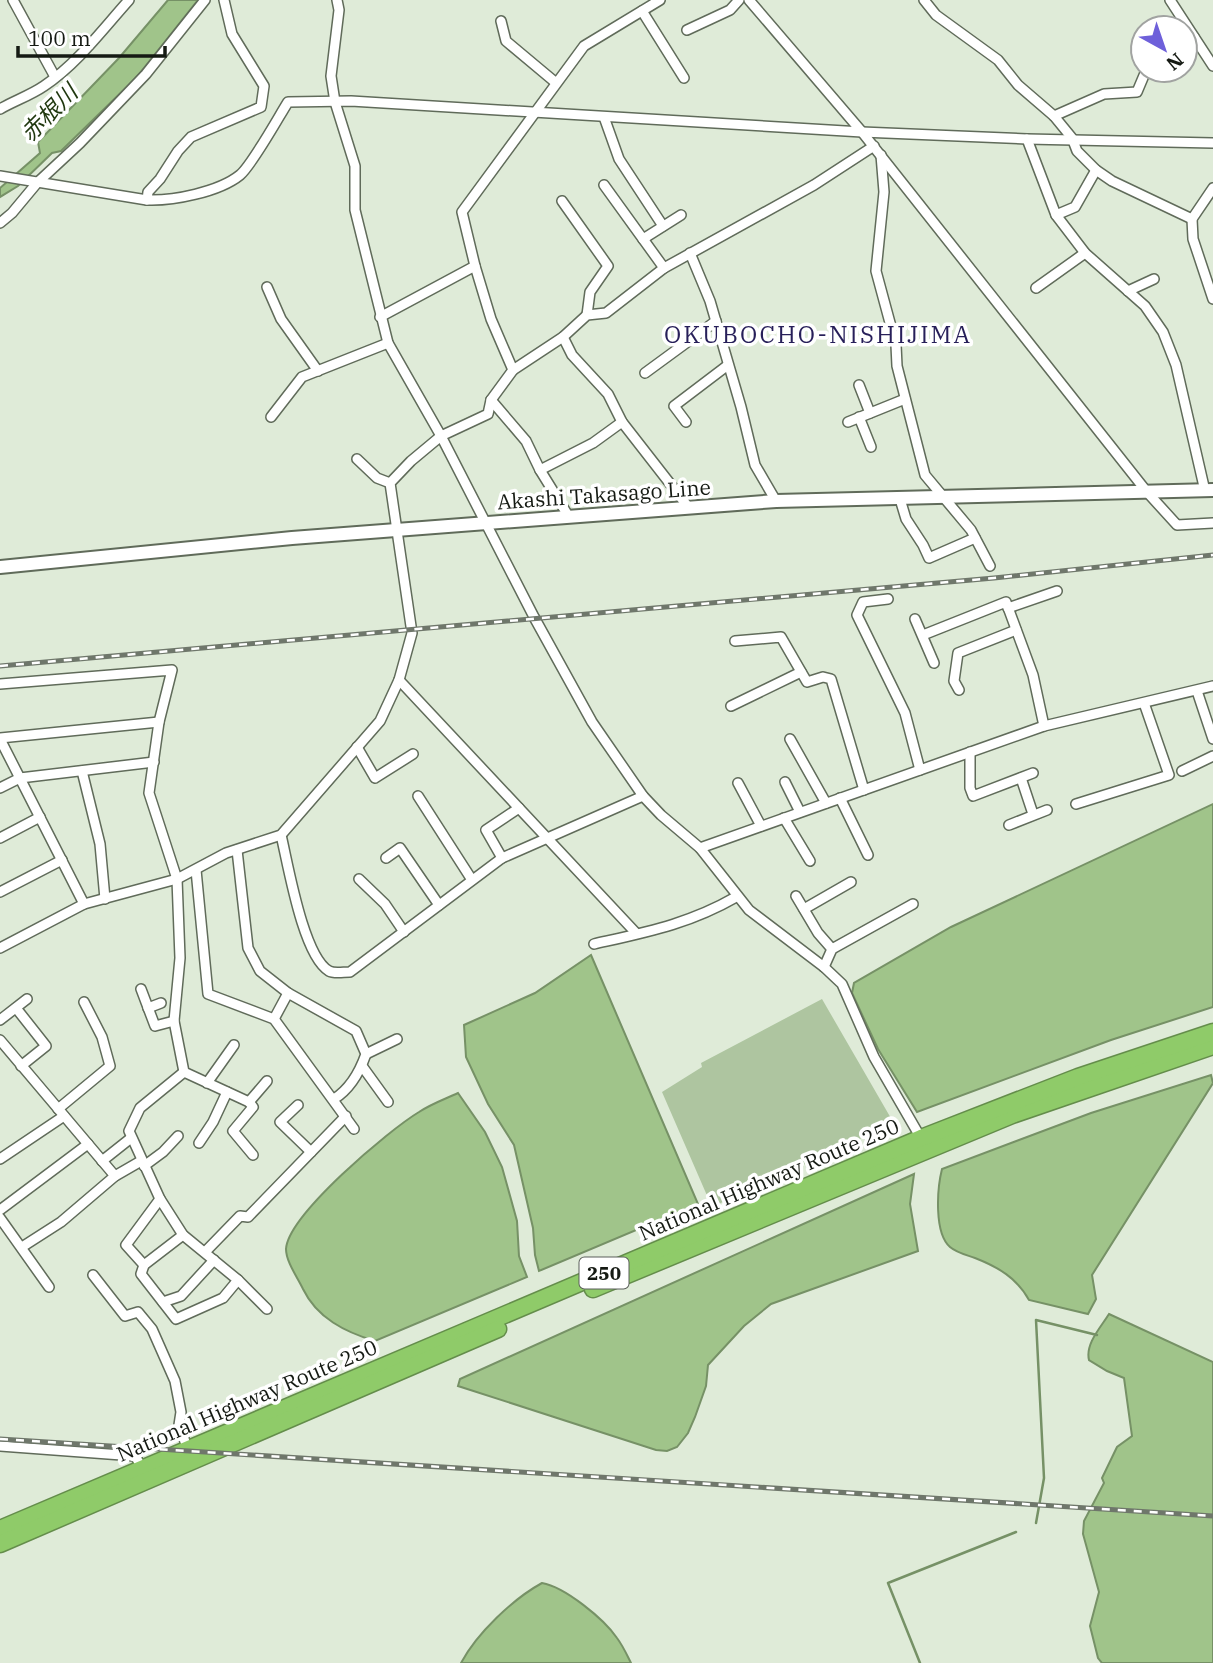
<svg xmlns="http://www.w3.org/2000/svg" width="1213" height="1663" viewBox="0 0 1213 1663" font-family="'IBM Plex Serif','Noto Sans JP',serif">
  <rect width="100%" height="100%" fill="#dfebd8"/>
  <polygon fill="#aec5a0" points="822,999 892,1120 892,1124 712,1207 662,1092 702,1067 701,1063"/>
  <g fill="#a0c48a" stroke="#769166" stroke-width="2">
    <polygon points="168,0 198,0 136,78 61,151 52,153 18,186 0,197 0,188 40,153 38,142 119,58"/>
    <polygon points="1213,804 1213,1007 1111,1040 917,1112 878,1049 852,993 854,983 951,927"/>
    <polygon points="591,955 698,1204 539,1271 535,1255 533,1228 514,1145 488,1104 466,1057 464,1025 535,993"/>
    <path d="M1211,1075L1213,1083L1092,1275L1096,1299L1088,1314L1029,1300C1017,1278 998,1267 975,1258C967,1255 957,1253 950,1247C934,1233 937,1189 942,1169L1091,1113Z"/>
    <path d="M458,1093L485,1132L502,1167L517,1221L519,1256L527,1277L375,1341C345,1332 317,1318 303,1289C298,1278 286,1262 286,1249C288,1215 389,1130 419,1112C431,1104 445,1099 458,1093Z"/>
    <polygon points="914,1174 910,1204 918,1251 771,1304 744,1326 708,1365 706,1386 695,1417 688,1433 677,1447 667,1451 656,1450 458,1386 460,1379"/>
    <path d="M1109,1314L1213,1362V1663H1102L1098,1658L1090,1626L1099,1592L1083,1534L1084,1521L1104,1483L1102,1478L1117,1447L1132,1436L1124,1378L1107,1371L1089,1360C1085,1344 1101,1327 1109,1314Z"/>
    <path d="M542,1583C565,1587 604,1619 617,1638C623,1646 627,1655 631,1663H461C477,1633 513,1599 542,1583Z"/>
  </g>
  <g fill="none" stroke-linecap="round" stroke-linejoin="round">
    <g stroke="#769166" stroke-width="2.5">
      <polyline points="1036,1523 1044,1478 1036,1320 1097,1335"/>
      <polyline points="920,1663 888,1583 1016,1532"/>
    </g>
    <defs>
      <g id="street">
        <polyline points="13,0 55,77"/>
        <polyline points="337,0 339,10 331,76 335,102 355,166 355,210 388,343 441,436 534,617 592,722 643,796 661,815 700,848 749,910 824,967 842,984 874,1057 922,1140"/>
        <polyline points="749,0 862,132 1147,492 1177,525 1213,523"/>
        <polyline points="924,0 936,15 998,60 1018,85 1054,116 1072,138 1077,151 1096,170 1112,181 1192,219"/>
        <polyline points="1170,0 1213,66"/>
        <polyline points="642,11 684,78"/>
        <polyline points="501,21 506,41 555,82"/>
        <polyline points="687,30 730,10 739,0"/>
        <polyline points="1185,44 1194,37"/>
        <path d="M0,109C14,101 31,95 44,86C77,64 103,29 129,0"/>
        <polyline points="1054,116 1104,94 1137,92 1145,73 1150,70"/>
        <polyline points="604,117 619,159 663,226"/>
        <polyline points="1027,139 1056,215 1085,253 1145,306 1163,332 1176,365 1205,491"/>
        <polyline points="881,155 884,192 876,271 896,345 897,366 925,475 971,530 990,566"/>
        <path d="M0,176L147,200C173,201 219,192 240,175C252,165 278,118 288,102L351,101L862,132L1027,139L1213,143"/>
        <polyline points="604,185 664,268"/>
        <polyline points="1213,188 1192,219 1193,239 1213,299"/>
        <polyline points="147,200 148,192 160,179 178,151 191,137 261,107 264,86 232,34 224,0"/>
        <polyline points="562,201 608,266 590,292 587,315"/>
        <polyline points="1056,215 1075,207 1096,170"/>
        <polyline points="0,223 12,213 37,183 80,143 146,74 205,0"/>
        <polyline points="643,239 681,215"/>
        <polyline points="690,253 710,301 741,407 755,465 776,501"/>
        <polyline points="475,266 491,319 513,370"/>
        <polyline points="267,287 281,319 318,371"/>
        <polyline points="1036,288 1085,253"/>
        <polyline points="1128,291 1154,279"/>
        <polyline points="380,317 475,266 462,212 584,46 660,0"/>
        <polyline points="563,337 572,355 608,394 622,422 689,508"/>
        <polyline points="645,373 716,321"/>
        <polyline points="859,385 870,413"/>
        <polyline points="491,400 526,441 540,470 569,517"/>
        <polyline points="271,417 302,377 388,343"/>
        <polyline points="859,417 871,447"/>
        <polyline points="686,422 674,406 728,365"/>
        <polyline points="848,422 905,399"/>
        <polyline points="357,459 377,478 390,483"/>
        <polyline points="540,470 593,443 622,422"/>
        <polyline points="900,499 906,519 923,545 929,558 975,538"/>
        <polyline points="888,599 863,602 857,615 905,713 920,770"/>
        <polyline points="1008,608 1057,591"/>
        <polyline points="915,619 934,663"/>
        <polyline points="923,635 1006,602 1033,675 1044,726"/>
        <polyline points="735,641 781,637 807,682 823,677 831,679 864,790"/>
        <polyline points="399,680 636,933"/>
        <polyline points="0,684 172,670 159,722 149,793 177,879 180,958 174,1021 184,1072 249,1102 253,1107 233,1131 253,1155"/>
        <polyline points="959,690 954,681 958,653 1016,630"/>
        <polyline points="1197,691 1213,739"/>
        <polyline points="731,706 801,672"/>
        <polyline points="0,738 159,722"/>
        <polyline points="0,739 84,904"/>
        <polyline points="790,739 826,803"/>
        <polyline points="357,747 375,778 413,754"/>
        <polyline points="970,752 970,788 973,796 1033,773"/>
        <polyline points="82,771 100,844 105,899"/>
        <polyline points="1182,771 1213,756"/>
        <polyline points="1021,778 1033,814"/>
        <polyline points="785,782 800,812"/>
        <polyline points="738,783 761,826"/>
        <polyline points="0,788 20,778 154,762"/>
        <polyline points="418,796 472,880"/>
        <polyline points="840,798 868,855"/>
        <polyline points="1076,804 1169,775 1144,703"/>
        <polyline points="784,818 810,861"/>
        <polyline points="1009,825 1047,810"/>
        <path d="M281,835C288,864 303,956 329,971C334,974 343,972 350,972L502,858L643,796"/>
        <polyline points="0,838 40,817"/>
        <polyline points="700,848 1044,726 1213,686"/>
        <path d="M237,850L248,948L260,971L288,993L356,1031L366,1054C360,1071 350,1089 334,1099"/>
        <polyline points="386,858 400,848 439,905"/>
        <polyline points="502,858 486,830 519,808"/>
        <polyline points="196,870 208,994 274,1019 354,1129"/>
        <polyline points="359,879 385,904 404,932"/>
        <polyline points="0,892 62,860"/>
        <polyline points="796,896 818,933 832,949"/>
        <polyline points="804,909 851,882"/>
        <path d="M594,944C647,932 689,924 736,897"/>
        <polyline points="0,948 84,904 177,879 226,853 281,835 380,721 399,680 412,633 390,483 411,461 441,436 488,414 491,400 513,370 563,337 587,315 606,313 664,268 814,185 874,146"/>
        <polyline points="824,967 832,949 913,904"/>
        <polyline points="141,989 155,1026 174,1021"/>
        <polyline points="16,1008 46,1046 21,1066"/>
        <polyline points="148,1008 161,1003"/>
        <polyline points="274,1019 288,993"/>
        <polyline points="0,1020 27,999"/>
        <polyline points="0,1040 115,1176"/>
        <polyline points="366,1054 397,1039"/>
        <polyline points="362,1066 388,1102"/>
        <polyline points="184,1072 140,1108 129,1131 160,1199 183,1235 238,1280 267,1309"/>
        <polyline points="207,1083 234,1045"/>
        <polyline points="249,1102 267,1081"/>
        <polyline points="298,1105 280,1122 311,1152"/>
        <polyline points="58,1109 110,1066 102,1037 84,1002"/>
        <polyline points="199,1143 213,1122 227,1092"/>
        <polyline points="0,1159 64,1116"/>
        <polyline points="102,1161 131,1138"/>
        <polyline points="144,1166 163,1152 178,1136"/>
        <polyline points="160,1199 126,1245 144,1265 141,1274 176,1319 223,1298 238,1280"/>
        <polyline points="0,1210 88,1144"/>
        <polyline points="0,1218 49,1287"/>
        <polyline points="22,1247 61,1222 115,1176 141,1161"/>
        <polyline points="205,1252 240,1216 248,1217 346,1116"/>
        <polyline points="144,1265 183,1235"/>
        <polyline points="93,1275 125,1316 138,1312 152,1329 175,1381 181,1412 179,1425 188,1450"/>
        <polyline points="163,1302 181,1296 214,1260"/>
        <polyline points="0,1446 135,1456 143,1469"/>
      </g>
      <polyline id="secondary" points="0,567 292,538 776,501 1213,490"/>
      <g id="highway">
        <polyline points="593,1289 1012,1115 1213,1046"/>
        <polyline points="0,1529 921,1138 1078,1077 1213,1032"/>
        <polyline points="0,1544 498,1329"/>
      </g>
    </defs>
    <use href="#street" stroke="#606b5a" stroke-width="12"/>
    <use href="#secondary" stroke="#606b5a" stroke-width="16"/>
    <use href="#highway" stroke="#648d4b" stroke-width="19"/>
    <use href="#street" stroke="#fff" stroke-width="9"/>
    <use href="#secondary" stroke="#fff" stroke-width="12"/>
    <use href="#highway" stroke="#8fcb69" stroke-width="16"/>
    <defs>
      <g id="rail">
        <polyline points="0,666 994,578 1213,555"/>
        <polyline points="0,1439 1213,1516"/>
      </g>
    </defs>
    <use href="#rail" stroke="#6f776b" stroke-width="5"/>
    <use href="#rail" stroke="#fff" stroke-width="2.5" stroke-dasharray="8" stroke-linecap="butt"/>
  </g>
  <g text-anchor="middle" stroke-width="7" stroke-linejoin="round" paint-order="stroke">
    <rect fill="#fff" stroke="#5b5f5a" stroke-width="2" x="579.5" y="1257.5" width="49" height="31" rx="5"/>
    <g font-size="19" font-weight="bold" fill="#151a13">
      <text x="604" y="1280">250</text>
    </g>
    <g font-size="21" fill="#151a13" stroke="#fff">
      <text transform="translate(604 495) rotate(-4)" y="7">Akashi Takasago Line</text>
      <text transform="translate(769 1180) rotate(-23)" y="7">National Highway Route 250</text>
      <text transform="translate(247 1401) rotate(-23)" y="7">National Highway Route 250</text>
    </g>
    <g font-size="23" font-style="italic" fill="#1f370e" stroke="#fff">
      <text transform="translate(49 113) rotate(-45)" y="8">赤根川</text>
    </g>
    <g font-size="24" letter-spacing="2" fill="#271f59" stroke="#fff">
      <text x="818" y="343">OKUBOCHO-NISHIJIMA</text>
    </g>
  </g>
  <g transform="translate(1164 49) rotate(140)"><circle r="33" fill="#ffffff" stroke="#a1a3a1" stroke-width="2"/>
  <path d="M0-5L12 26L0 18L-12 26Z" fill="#6e60da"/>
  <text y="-10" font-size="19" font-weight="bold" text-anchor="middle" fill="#151a13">N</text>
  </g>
  <path d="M18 46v10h147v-10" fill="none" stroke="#151a13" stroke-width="3.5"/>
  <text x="28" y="46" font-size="21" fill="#151a13" stroke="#ffffff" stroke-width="5" paint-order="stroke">100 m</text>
</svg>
